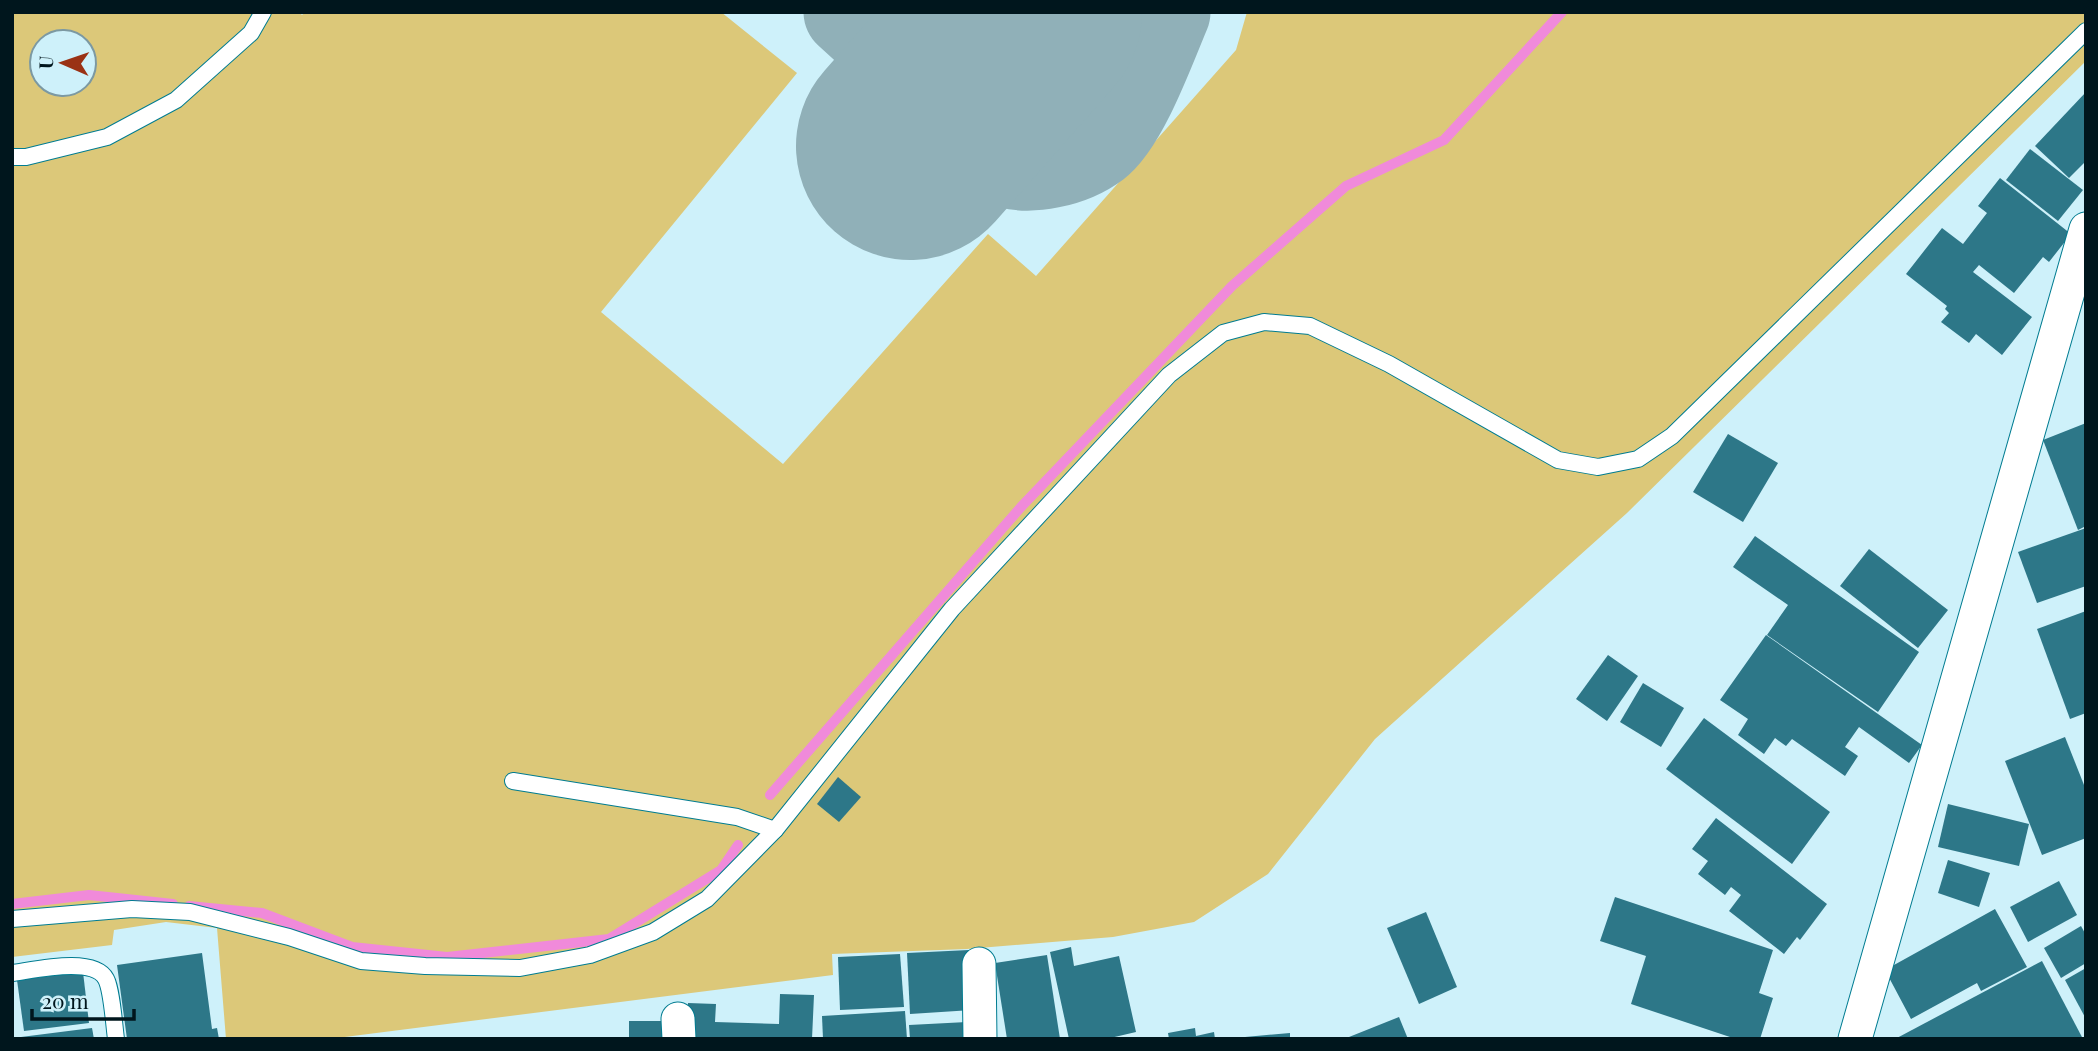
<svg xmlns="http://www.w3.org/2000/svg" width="2098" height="1051" viewBox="0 0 2098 1051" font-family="'Playfair Display',serif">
  <rect width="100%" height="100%" fill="#cef1fa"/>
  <path fill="#dcc879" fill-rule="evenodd" d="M12,12H299L302,15L305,12H721L797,73L601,312L783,464L988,234L1036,276L1236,50L1247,12H2086V61L1627,513L1375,739L1268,874L1194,922L1113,937L967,949L832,954L833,975L329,1039H226L217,928L166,922L114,930L112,945L12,957ZM42,42H84V84H42Z"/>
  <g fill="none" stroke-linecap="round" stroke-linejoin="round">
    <g stroke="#f08ada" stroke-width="10">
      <polyline points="770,795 1021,507 1232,286 1346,186 1444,140 1562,12"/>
      <polyline points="12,904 89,895 173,904"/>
      <polyline points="189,906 262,913 352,947 447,957 609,939 721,870 738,845"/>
    </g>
    <g stroke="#90b0b8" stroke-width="91">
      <polyline points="849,12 872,33 939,112"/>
      <path d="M935,12C924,42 924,81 939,110C943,119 953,127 960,134C973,144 985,153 1000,160C1029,172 1072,161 1096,143C1123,123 1151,45 1165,12"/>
    </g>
    <polyline stroke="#90b0b8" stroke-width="228" points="910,146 1028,12"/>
  </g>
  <g fill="#2d7788">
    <polygon points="2086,92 2086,161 2069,178 2035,146"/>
    <polygon points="2030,149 2083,190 2058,221 2006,180"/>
    <polygon points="2000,178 2071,234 2049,262 2043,257 2014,293 1979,265 1973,272 2032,317 2002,355 1976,334 1969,343 1941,322 1949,313 1945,309 1947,306 1906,274 1942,228 1963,244 1987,213 1978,206"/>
    <polygon points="2086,423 2086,526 2078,530 2043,440"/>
    <polygon points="1728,434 1778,463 1743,522 1693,492"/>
    <polygon points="2086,528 2086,586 2037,603 2018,552"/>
    <polygon points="1755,536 1919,652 1878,712 1767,635 1788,605 1733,567"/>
    <polygon points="1869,549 1948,610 1918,648 1840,586"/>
    <polygon points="2086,611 2086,713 2070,719 2037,629"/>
    <polygon points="1766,635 1922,745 1909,763 1859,727 1845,747 1858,756 1845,776 1792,739 1786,746 1775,738 1764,754 1738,735 1748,719 1720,700"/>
    <polygon points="1608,655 1638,676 1607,721 1576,699"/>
    <polygon points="1643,683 1684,708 1661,747 1620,722"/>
    <polygon points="1704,718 1830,812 1792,864 1666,769"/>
    <polygon points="2065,737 2086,790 2086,838 2042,855 2005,761"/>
    <polygon points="838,777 861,797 839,822 817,804"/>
    <polygon points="1948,804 2029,824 2019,866 1938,847"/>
    <polygon points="1716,818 1827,904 1800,940 1797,937 1784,954 1729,911 1741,895 1731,887 1725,895 1698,874 1708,861 1692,849"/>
    <polygon points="1948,860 1990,873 1979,907 1938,893"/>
    <polygon points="2059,881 2077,915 2028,942 2010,907"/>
    <polygon points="1615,897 1773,950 1759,993 1773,998 1760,1039 1736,1039 1631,1004 1646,956 1600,941"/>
    <polygon points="1995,909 2027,967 1981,991 1977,983 1911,1019 1885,970"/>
    <polygon points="1426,912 1457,987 1419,1004 1387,928"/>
    <polygon points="2081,926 2086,935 2086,963 2061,978 2044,948"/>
    <polygon points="1071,947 1074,966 1119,956 1136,1032 1106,1039 1069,1039 1050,952"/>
    <polygon points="969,950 972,1010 910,1014 907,953"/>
    <polygon points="202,953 212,1029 217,1028 219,1039 127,1039 117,965"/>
    <polygon points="900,954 904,1007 840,1010 838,957"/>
    <polygon points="1047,955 1060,1039 1007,1039 995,963"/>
    <polygon points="2042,961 2083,1039 1895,1039"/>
    <polygon points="2086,968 2086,1019 2065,980"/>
    <polygon points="83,972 89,1023 24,1031 17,980"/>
    <polygon points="780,994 814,995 812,1039 687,1038 688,1003 716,1004 715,1022 779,1024"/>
    <polygon points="905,1011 907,1039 823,1039 822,1016"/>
    <polygon points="1399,1017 1408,1039 1344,1039"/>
    <rect x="629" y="1021" width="44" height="18"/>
    <polygon points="967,1022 968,1039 910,1039 909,1025"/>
    <polygon points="92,1028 94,1039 21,1039 21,1037"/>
    <polygon points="1195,1028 1196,1036 1214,1032 1215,1039 1169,1039 1168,1033"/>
    <polygon points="1290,1033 1290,1039 1245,1039 1245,1037"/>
  </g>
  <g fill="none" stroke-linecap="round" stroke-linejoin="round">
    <defs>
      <g id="lane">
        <polyline points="12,157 26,157 107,137 176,100 251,33 263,12"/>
        <polyline points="513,781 737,817 775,830"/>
        <polyline points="12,919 132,909 190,912 289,937 361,961 425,966 520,968 590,955 653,932 707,899 775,830 952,609 1169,375 1223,333 1264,322 1310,326 1389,364 1558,460 1598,467 1638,459 1672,436 2086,31"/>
        <path d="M12,973C35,970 94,956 106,979C112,990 114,1025 116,1039"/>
      </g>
      <g id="street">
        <polyline points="979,964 980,1039"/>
        <polyline points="678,1019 679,1039"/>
        <polyline points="1855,1039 2086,229"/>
      </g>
    </defs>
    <use href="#lane" stroke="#017c91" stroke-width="18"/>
    <use href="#street" stroke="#017c91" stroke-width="35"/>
    <use href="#lane" stroke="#fff" stroke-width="16"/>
    <use href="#street" stroke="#fff" stroke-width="33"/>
  </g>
  <rect width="2098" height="1051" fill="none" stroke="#00161d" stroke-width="28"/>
  <g transform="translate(63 63) rotate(272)"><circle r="33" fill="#cef1fa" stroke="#7c99a2" stroke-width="2"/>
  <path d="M0-5L12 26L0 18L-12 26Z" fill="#9a3215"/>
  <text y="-10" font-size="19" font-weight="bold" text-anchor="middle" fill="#00161d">U</text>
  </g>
  <path d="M32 1009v10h102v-10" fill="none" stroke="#00161d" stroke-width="3.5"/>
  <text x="42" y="1009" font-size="21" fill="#00161d" stroke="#cef1fa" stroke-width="5" paint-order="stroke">20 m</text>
</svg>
